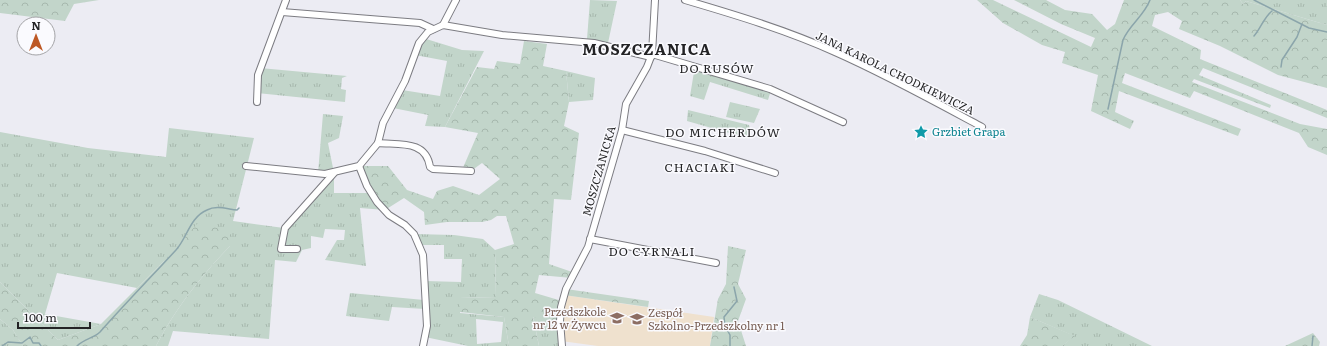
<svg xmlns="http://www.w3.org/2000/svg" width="1327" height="346" viewBox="0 0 1327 346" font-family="Literata,serif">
  <defs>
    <pattern id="grass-tufts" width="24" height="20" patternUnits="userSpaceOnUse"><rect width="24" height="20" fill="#c2d5ca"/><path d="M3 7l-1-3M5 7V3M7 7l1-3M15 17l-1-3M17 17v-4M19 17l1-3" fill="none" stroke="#a6b7ad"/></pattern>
    <pattern id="forest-crowns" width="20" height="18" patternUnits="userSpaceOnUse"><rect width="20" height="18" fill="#c2d5ca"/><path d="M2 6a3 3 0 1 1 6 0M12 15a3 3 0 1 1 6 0" fill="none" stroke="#a6b7ad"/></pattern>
  </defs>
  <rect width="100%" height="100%" fill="#ececf3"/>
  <polygon fill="#efe1ce" points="564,295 714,317 710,346 598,346 561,341"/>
  <g fill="url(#grass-tufts)" fill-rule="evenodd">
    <polygon points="590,0 617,1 608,43 587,39"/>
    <polygon points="1240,0 1327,0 1327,25 1246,1 1243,4"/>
    <polygon points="423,38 462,50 484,51 445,127 425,126 428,115 393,108 402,90 440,96 447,61 415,55"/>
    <polygon points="695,66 771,90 768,100 710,82 704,100 690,96"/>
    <polygon points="260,68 347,76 342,78 341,89 346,90 345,102 257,93"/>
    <polygon points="566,71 595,78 593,100 569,102"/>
    <polygon points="730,102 760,109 754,123 726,117"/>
    <polygon points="688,110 749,125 750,130 747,138 687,121"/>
    <path d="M323,114L343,116L339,138L328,143L334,173V193H371L385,210L360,208L366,266L325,260L337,240H344L345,230L325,229L323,238L311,236V248L302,250L296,262L275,260L269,339L173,331L168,346H156C175,309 201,276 230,246L164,261L137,288L57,273L45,314L101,324L58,340L0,282V132L88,148L166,157L169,128L254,138L233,221L284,228L334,173H318Z"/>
    <path d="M414,234L454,235L483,239L495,250L496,297L460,298V313L504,317L509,346H468L425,337V309L392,307L389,321L346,316L350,293L424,300L425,281L461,282L462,259H444V245H419ZM476,319L503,322L501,342L477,344Z"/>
    <polygon points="1039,294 1058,300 1152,346 1062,346 1074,336 1030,317"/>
    <polygon points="533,316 560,321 562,346 539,346"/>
    <polygon points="0,319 13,330 23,346 0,346"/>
  </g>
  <g fill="url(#forest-crowns)">
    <polygon points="0,0 99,0 74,4 65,21 0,13"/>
    <polygon points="977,0 993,0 1091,47 1095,38 1061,24 1014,0 1046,0 1065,10 1092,14 1107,30 1115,24 1124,0 1240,0 1243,4 1246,1 1327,25 1327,88 1278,75 1220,46 1179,29 1182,21 1168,12 1155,15 1152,26 1201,50 1200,59 1327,110 1327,118 1203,68 1199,75 1271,105 1270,108 1194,79 1192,82 1300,124 1327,129 1327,155 1308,147 1299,133 1194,91 1190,98 1125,73 1122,83 1241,129 1238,136 1119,91 1115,112 1134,121 1130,129 1091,111 1098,75 1062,63 1065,52 1042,45 1003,23"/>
    <polygon points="524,41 547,44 543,66 566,71 569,102 564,126 579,133 571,200 554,199 549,264 575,273 572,278 539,275 535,293 562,301 560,321 533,317 539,346 509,346 504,317 460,312 460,298 496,297 495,250 514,244 506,216 497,216 491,220 482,222 447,222 425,225 424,212 404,198 385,210 377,202 359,166 388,166 407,190 433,199 437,191 453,186 479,195 500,179 482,163 471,171 462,170 478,133 445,127 477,67 494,69 497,61 520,64"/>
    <path d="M198,223L230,231V246C201,276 175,309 156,346H23L13,330L0,319V282L58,340L101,324L164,261Z"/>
    <polygon points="728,246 746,250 738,284 746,299 738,321 746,346 710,346 718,299 726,284"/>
    <polygon points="566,289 649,301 648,307 564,295"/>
    <polygon points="1030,317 1075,336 1062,346 1020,346 1027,335"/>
    <polygon points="1313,333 1320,342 1319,346 1285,346"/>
  </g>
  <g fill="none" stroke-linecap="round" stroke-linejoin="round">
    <g stroke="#8ba5ab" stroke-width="1.5">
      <polyline points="1254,0 1309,28 1327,32"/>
      <path d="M1254,36C1261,28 1264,17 1272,11"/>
      <polyline points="1281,67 1282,60 1297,37 1302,24"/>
      <path d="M1108,109L1123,40C1129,25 1144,16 1150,0"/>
      <polyline points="2,346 8,342 22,343 30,337 33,343 39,343 41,346"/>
      <path d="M77,346C84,339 94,338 100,332C125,304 151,277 176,250C187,238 190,217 207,210C216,205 227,209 237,210L239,208"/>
      <polyline points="730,346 730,335 725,326 724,317 737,301 734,287"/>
      <polyline points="1312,346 1313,336"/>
    </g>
    <defs>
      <g id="minor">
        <path d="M685,0C736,15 786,30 835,52C885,74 934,101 982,127"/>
        <polyline points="282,12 420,23 433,29"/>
        <polyline points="443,25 456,0"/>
        <polyline points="652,54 770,89 843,122"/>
        <polyline points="257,102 258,75 286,0"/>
        <polyline points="622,130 705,151 775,173"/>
        <path d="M378,143C400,145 426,140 430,167L433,169L471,171"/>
        <polyline points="246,166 325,174 359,166 378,143 383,123 405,81 419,43 428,32 443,25 502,35 594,43 651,57"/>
        <polyline points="359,166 367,186 377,202 389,215 405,225 414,234 423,255 427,326 423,346"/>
        <polyline points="590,239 716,263"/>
        <polyline points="297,249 281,249 285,228 334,173"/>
        <polyline points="562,346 560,321 561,307 566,289 588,247 622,130 626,104 647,67 652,54 655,0"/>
      </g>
    </defs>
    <use href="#minor" stroke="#7c7c82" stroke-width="8"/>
    <use href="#minor" stroke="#fff" stroke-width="6"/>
  </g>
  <defs>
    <symbol id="sight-bare" viewBox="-9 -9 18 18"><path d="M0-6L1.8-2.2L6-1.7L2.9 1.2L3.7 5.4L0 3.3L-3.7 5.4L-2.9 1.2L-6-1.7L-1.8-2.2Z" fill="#0f9aa8" stroke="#fafafe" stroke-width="2.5" paint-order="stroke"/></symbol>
    <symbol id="school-bare" viewBox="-9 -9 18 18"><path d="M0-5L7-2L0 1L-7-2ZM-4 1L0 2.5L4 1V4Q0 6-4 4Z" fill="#8d6e63" stroke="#fafafe" stroke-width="2.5" paint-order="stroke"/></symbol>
  </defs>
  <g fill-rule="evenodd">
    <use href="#sight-bare" x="911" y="122" width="20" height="20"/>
    <use href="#school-bare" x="607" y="308" width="20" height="20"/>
    <use href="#school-bare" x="627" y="309" width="20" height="20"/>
  </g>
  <g text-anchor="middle" stroke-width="3" stroke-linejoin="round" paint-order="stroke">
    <g font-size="11" fill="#232325" stroke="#fafafe">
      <text transform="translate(895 73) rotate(26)" y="4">JANA KAROLA CHODKIEWICZA</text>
      <text transform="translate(599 171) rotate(-74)" y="4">MOSZCZANICKA</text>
    </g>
    <g font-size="11" fill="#0d838f" stroke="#fafafe" text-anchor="start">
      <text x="932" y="136">Grzbiet Grapa</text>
    </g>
    <g font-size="11" fill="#785e54" stroke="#fafafe" text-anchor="end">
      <text x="606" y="316">Przedszkole<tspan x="606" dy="13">nr 12 w Żywcu</tspan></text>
      <text x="648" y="317" text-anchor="start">Zespół<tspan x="648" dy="13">Szkolno-Przedszkolny nr 1</tspan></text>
    </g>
    <g font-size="12" letter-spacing="1" fill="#232325" stroke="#fafafe">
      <text x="717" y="73">DO RUSÓW</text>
      <text x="723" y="137">DO MICHERDÓW</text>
      <text x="700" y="172">CHACIAKI</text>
      <text x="652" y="256">DO CYRNALI</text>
    </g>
    <g font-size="15" font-weight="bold" letter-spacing="1" fill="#232325" stroke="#fafafe">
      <text x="647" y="55">MOSZCZANICA</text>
    </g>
  </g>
  <g transform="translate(36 36)"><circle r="19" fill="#fafafe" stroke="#a4a4a7"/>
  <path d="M0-3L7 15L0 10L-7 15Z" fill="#bd5825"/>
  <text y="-6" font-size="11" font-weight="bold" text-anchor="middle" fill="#232325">N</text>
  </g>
  <path d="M18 322v6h72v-6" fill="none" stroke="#232325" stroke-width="2"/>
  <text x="24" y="322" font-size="12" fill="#232325" stroke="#fafafe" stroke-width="3" paint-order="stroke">100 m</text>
</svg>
